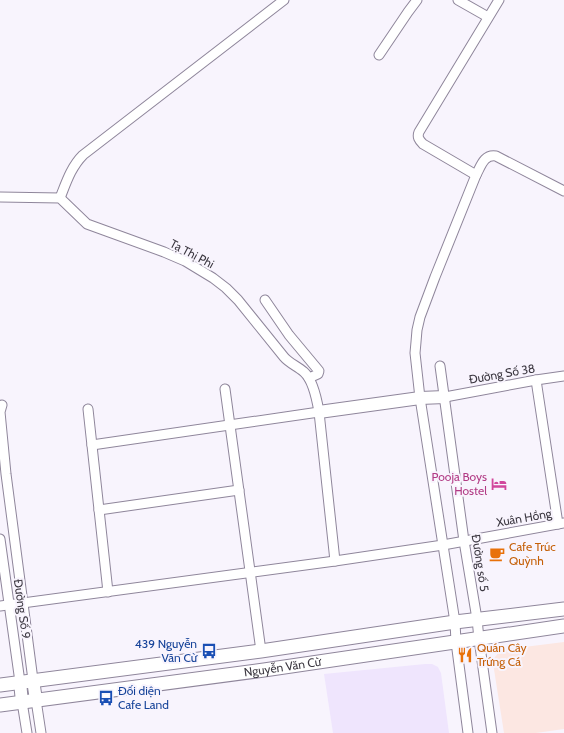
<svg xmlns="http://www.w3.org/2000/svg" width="564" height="733" viewBox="0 0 564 733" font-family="Cabin,sans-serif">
  <rect width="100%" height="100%" fill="#f8f4fd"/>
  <polygon fill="#fce7e2" points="564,642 564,729 536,733 504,733 493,663 494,658 501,650"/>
  <polygon fill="#efe5fd" points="425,664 432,664 438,667 441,673 449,733 333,733 324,674"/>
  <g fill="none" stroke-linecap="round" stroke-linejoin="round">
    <defs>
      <g id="minor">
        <polyline points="458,0 488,17"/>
        <polyline points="379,55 408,12 417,0"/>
        <path d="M476,175C481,166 484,154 496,156L564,191"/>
        <path d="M0,197L60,198L87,224L164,252L185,261L213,278L226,288L238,300L284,357C289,363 297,366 304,372C313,380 317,400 319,412L335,561"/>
        <path d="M60,198C66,183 71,167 83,155L284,0"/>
        <polyline points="265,300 289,335 319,371 318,374 309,378"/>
        <polyline points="440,366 464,541 477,619 479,639 492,733"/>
        <polyline points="536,380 558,524"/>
        <polyline points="225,389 261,651"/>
        <polyline points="445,397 536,380 564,376"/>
        <polyline points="2,405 0,412 6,474 33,680"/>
        <polyline points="88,409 108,592"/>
        <polyline points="92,445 319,412"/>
        <polyline points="99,510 239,490"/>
        <polyline points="0,539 20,682"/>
        <polyline points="0,606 335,561 443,545 564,523"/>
        <polyline points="36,700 41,733"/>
        <polyline points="22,702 27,733"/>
        <path d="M468,733L456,642L455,622L420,398L415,353L416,342L417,330L420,317L435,277L476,175L423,144C419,140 417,137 419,132L499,0"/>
      </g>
      <g id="tertiary">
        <polyline points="319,412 420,398 445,397"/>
        <polyline points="33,680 36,700"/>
        <polyline points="20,682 22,702"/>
      </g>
      <g id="secondary">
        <polyline points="0,685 261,651 455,622 564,609"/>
        <path id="s1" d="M0,705L264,670L564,626"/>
      </g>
    </defs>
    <use href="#minor" stroke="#8f869b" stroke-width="11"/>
    <use href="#tertiary" stroke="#8f869b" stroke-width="14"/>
    <use href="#secondary" stroke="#8f869b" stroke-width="15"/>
    <use href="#minor" stroke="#fff" stroke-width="9"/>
    <use href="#tertiary" stroke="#fff" stroke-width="12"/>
    <use href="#secondary" stroke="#fff" stroke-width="13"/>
  </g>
  <defs>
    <symbol id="hotel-bare" viewBox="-9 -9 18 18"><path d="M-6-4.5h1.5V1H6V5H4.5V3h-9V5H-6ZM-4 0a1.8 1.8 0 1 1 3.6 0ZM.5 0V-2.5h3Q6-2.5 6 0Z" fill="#d1479c" stroke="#f8f4fd" stroke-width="2.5" paint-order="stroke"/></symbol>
    <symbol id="cafe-bare" viewBox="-9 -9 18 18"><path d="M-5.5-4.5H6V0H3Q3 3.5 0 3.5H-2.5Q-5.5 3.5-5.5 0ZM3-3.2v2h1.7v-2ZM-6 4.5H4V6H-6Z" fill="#e8710a" stroke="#f8f4fd" stroke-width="2.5" paint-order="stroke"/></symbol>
    <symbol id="bus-bare" viewBox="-9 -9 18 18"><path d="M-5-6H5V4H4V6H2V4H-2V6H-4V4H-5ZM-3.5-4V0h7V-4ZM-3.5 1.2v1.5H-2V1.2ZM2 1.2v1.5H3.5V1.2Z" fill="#1a4fb4" stroke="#f8f4fd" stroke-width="2.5" paint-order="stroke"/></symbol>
    <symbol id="restaurant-bare" viewBox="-9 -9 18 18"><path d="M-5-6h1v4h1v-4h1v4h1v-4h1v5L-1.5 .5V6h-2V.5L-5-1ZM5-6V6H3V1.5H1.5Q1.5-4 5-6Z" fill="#e8710a" stroke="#f8f4fd" stroke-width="2.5" paint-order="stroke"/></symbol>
  </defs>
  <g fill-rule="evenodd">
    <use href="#hotel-bare" x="488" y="473" width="22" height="22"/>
    <use href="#cafe-bare" x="486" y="543" width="22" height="22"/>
    <use href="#bus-bare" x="198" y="640" width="22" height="22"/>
    <use href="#restaurant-bare" x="454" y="644" width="22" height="22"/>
    <use href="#bus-bare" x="95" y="687" width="22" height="22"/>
  </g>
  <g text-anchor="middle" stroke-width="4" stroke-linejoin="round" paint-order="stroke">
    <g font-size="12" fill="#3c3841" stroke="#f8f4fd">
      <text transform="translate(192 254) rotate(28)" y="4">Tạ Thị Phi</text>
      <text transform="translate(502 374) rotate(-10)" y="4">Đường Số 38</text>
      <text transform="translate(524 518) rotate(-10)" y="4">Xuân Hồng</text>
      <text transform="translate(480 563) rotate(81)" y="4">Đường số 5</text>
      <text transform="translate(22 609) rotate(82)" y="4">Đường Số 9</text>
      <text dy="4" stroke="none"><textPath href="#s1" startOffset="285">Nguyễn Văn Cừ</textPath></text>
    </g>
    <g font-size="12" fill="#b23c85" stroke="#f8f4fd" text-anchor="end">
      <text x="487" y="481">Pooja Boys<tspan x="487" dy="14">Hostel</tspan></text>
    </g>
    <g font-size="12" fill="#c56008" stroke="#f8f4fd" text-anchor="start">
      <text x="509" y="551">Cafe Trúc<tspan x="509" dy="14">Quỳnh</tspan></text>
      <text x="477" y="652">Quán Cây<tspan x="477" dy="14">Trứng Cá</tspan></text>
    </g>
    <g font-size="12" fill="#164399" stroke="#f8f4fd" text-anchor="end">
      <text x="197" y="648">439 Nguyễn<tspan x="197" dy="14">Văn Cừ</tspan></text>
      <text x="118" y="695" text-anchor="start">Đối diện<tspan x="118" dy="14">Cafe Land</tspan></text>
    </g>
  </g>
</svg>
